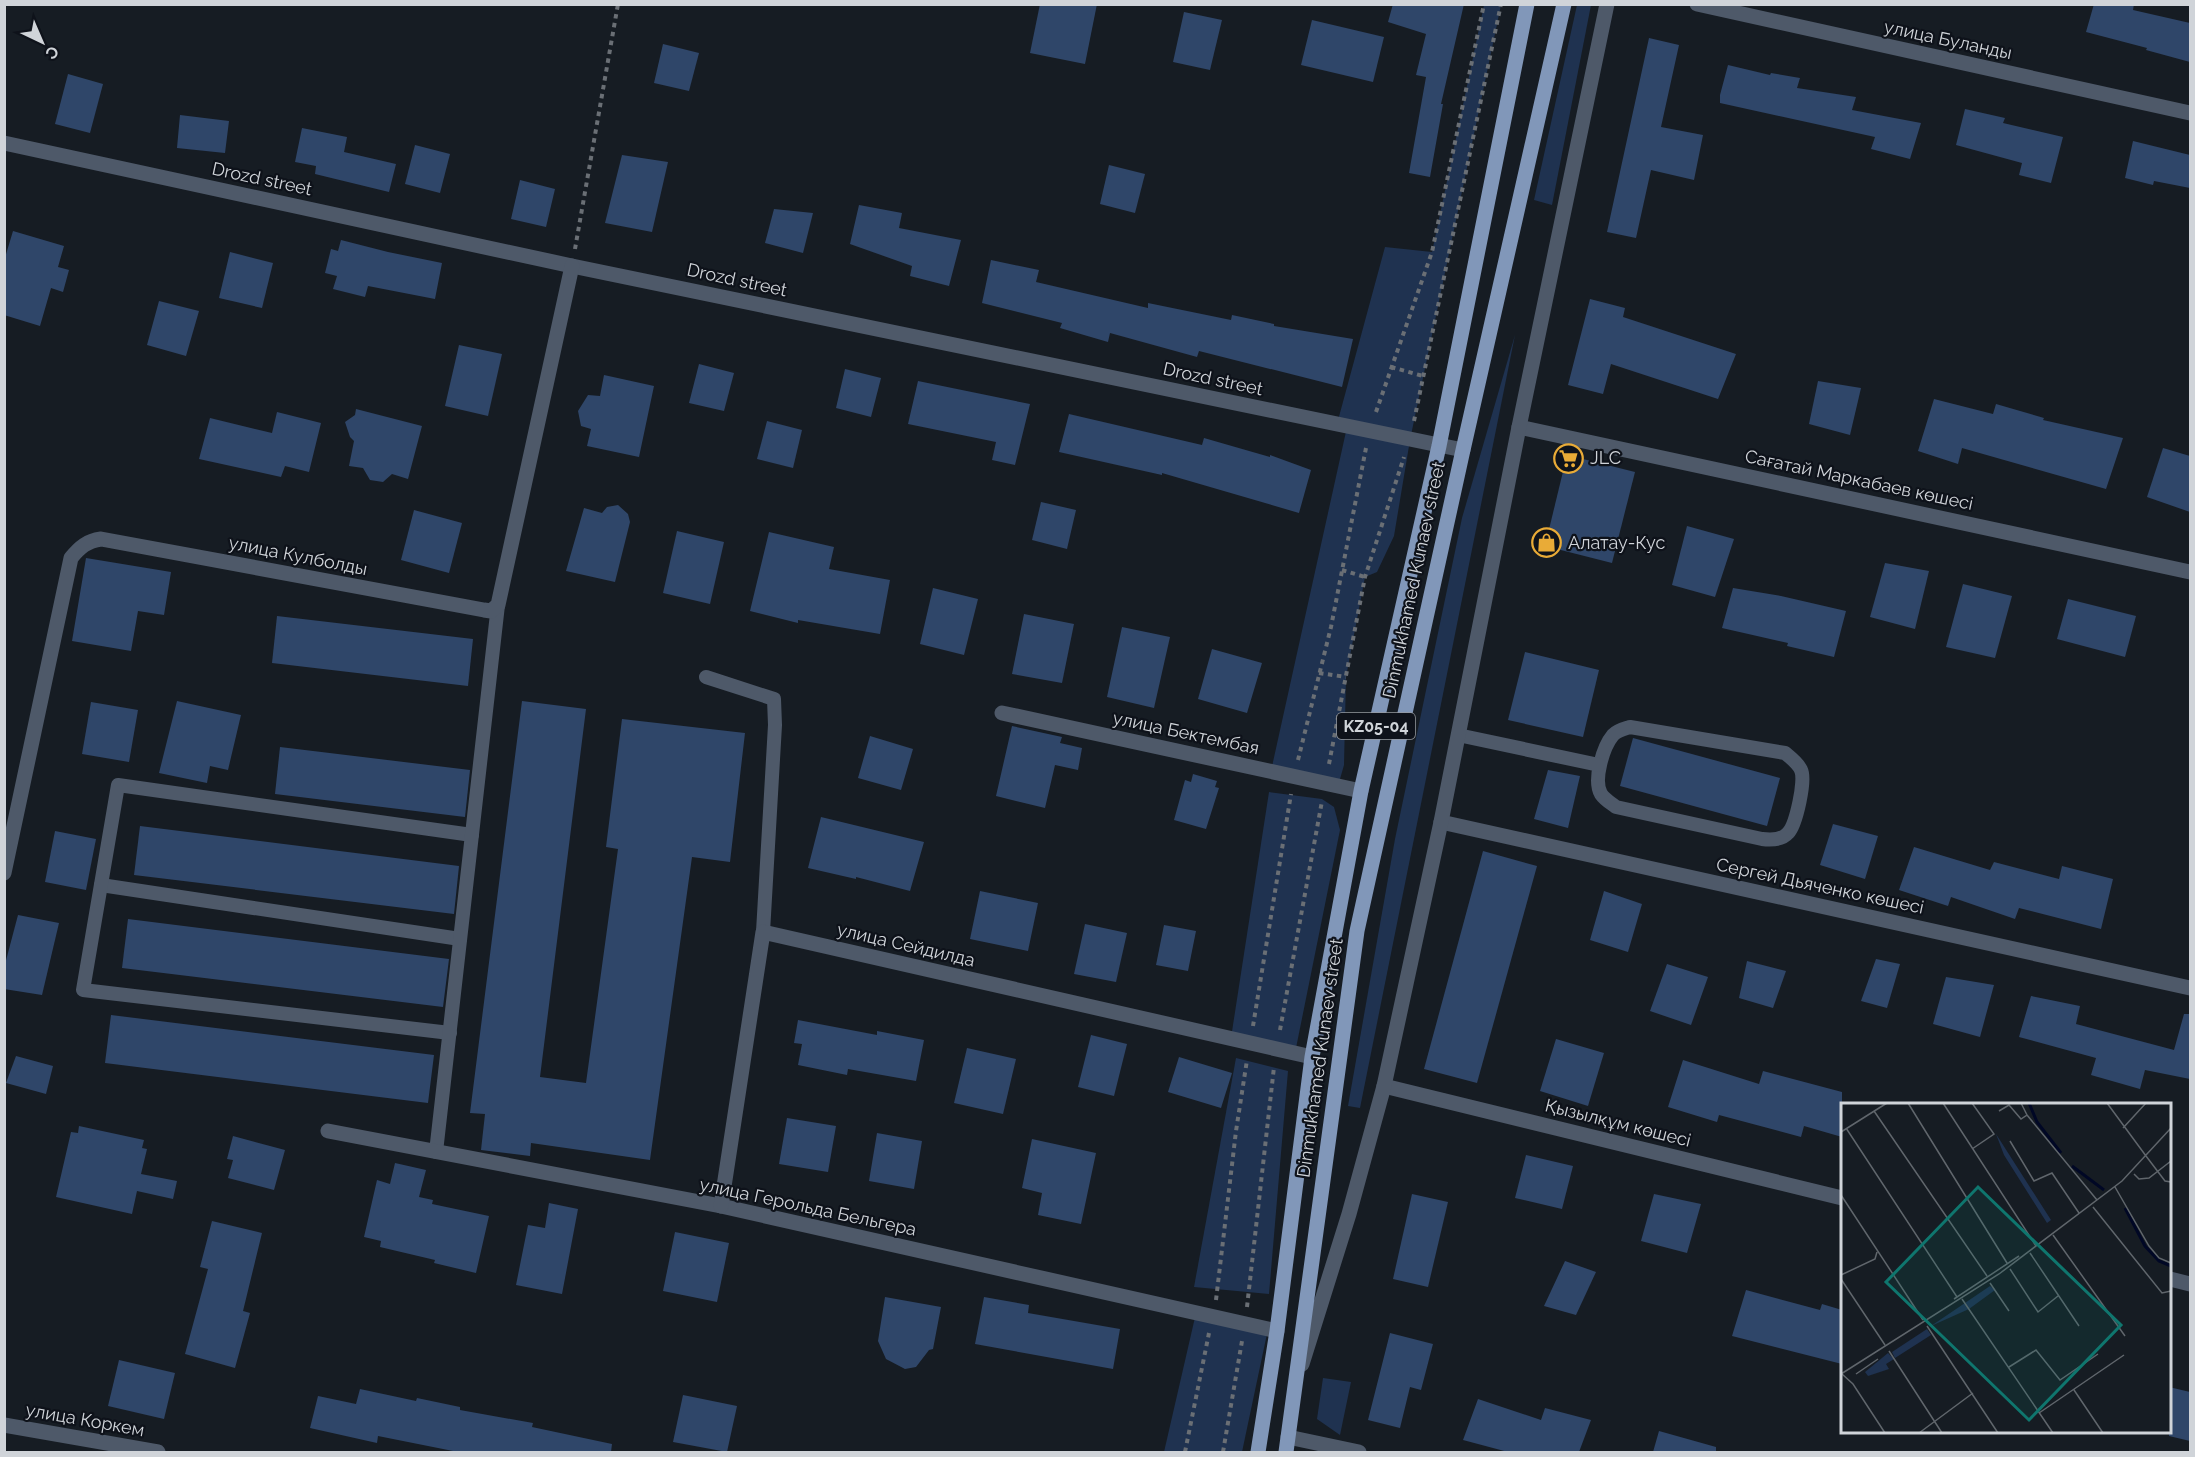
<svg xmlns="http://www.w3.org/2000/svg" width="2195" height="1457" viewBox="0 0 2195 1457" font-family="Raleway,sans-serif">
  <rect width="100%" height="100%" fill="#161c23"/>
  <g fill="#1f3250">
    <polygon points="1484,5 1501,5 1410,440 1394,536 1377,572 1365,577 1346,677 1344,765 1338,786 1271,771 1347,427 1337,424 1385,247 1432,252"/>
    <polygon points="1577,5 1591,5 1552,205 1534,200"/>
    <polygon points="1515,335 1360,1108 1348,1106 1395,839 1462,518"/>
    <polygon points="1269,792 1322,799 1334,807 1340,830 1295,1053 1231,1038"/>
    <polygon points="1236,1058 1288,1071 1269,1294 1194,1287"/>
    <polygon points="1196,1313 1268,1329 1242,1452 1164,1452"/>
    <polygon points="1323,1378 1351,1382 1340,1435 1317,1419"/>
  </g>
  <g fill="#2f4669">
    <polygon points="1040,4 1097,4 1085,64 1030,53"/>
    <polygon points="1393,4 1464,4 1441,104 1443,104 1430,177 1409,173 1426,77 1416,75 1426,34 1388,22"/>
    <polygon points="2094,4 2134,4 2133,10 2190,23 2190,62 2146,50 2147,48 2086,32"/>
    <polygon points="1184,12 1222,20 1210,70 1173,62"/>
    <polygon points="1312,20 1384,37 1373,82 1301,65"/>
    <polygon points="1649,38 1679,45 1661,127 1703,135 1694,180 1651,170 1636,238 1607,232"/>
    <polygon points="663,44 699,53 689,91 654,83"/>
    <polygon points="1728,65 1770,75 1771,73 1800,78 1797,88 1856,97 1852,110 1921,123 1910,159 1871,149 1875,137 1720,103 1720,95"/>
    <polygon points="68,74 103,84 90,133 55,124"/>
    <polygon points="1965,109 2005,118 2003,123 2063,137 2051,183 2019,175 2022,163 1956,145"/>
    <polygon points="180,115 229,121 225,153 177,148"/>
    <polygon points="302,128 347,137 344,152 396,164 389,192 315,174 316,166 295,162"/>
    <polygon points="2133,141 2190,155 2190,188 2154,181 2153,185 2125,178"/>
    <polygon points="415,145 450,154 440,193 405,184"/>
    <polygon points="622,155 668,162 652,232 605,223"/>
    <polygon points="1109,165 1145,174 1135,213 1100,204"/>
    <polygon points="520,180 555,189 546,227 511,219"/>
    <polygon points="859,205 902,213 899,228 961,240 949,286 910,276 912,266 850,244"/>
    <polygon points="774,209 813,213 803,253 765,243"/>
    <polygon points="13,231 64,246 58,267 69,270 63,292 51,288 40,326 4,315 4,261"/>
    <polygon points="341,240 388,252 442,263 435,299 368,286 365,297 333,289 337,276 325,273 331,249 338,251"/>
    <polygon points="230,252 273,263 262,308 219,298"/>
    <polygon points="991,260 1039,270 1036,282 1148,308 1148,303 1231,320 1232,315 1274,324 1274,326 1353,339 1342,387 1199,351 1197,357 1110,333 1108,342 1060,328 1062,323 982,303"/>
    <polygon points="1590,299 1625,308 1623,317 1736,354 1718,399 1611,364 1603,394 1568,385"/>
    <polygon points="159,301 199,311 186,356 147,345"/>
    <polygon points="459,345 502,354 488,416 445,406"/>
    <polygon points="699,364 734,373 724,411 689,403"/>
    <polygon points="845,369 881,378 871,417 836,408"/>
    <polygon points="604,375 654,386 639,457 587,446 591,429 581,426 578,411 588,395 600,396"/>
    <polygon points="918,381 1030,404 1015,465 992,460 996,442 908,424"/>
    <polygon points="1818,381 1861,388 1850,435 1809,424"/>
    <polygon points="1934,399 1993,414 1996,404 2044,418 2043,420 2123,438 2106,489 1962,448 1958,464 1918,451"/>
    <polygon points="356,409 422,426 408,479 392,474 383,482 370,480 363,468 349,466 354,441 350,437 345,422 355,415"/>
    <polygon points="277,412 321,423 309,472 285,466 281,477 199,459 210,418 272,433"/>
    <polygon points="1069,414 1202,445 1204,438 1270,457 1270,455 1311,470 1299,513 1162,473 1162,475 1059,452"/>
    <polygon points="767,421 802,430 793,468 757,459"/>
    <polygon points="2163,448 2190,456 2190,512 2147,497"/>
    <polygon points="1567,455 1635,472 1612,563 1545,546"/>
    <polygon points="1041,502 1076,510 1067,549 1032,540"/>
    <polygon points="618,505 628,514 630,522 615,582 566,571 584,508 602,513 607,507"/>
    <polygon points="414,510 462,523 449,573 401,560"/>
    <polygon points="1687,526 1734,539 1715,597 1672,585"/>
    <polygon points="677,531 724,542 710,604 663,593"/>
    <polygon points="769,532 834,547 829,569 890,580 880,634 798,620 798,623 750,611"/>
    <polygon points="86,558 171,572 164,615 138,611 131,651 72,641"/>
    <polygon points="1885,563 1929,571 1915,629 1870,617"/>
    <polygon points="1963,584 2012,596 1995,658 1946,647"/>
    <polygon points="933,588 978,599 964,655 920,644"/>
    <polygon points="1733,588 1781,596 1846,611 1834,657 1787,646 1788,643 1722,628"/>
    <polygon points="2068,599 2136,616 2125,657 2057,639"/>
    <polygon points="1024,614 1074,624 1062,683 1012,674"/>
    <polygon points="277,616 473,639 468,686 272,663"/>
    <polygon points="1122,627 1170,637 1154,708 1107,697"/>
    <polygon points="1212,649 1262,663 1247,713 1198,699"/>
    <polygon points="1525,652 1599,670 1583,737 1508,720"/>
    <polygon points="177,701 241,715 228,770 210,766 207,783 159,773"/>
    <polygon points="522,701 586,709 540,1077 586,1083 618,849 606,847 622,719 745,733 730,862 692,857 650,1160 531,1143 530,1156 481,1150 485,1114 470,1113"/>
    <polygon points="91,702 138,710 129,762 82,754"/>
    <polygon points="1012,726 1062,737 1060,743 1082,748 1078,770 1055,765 1045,808 996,796"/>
    <polygon points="870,736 913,749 901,790 858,778"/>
    <polygon points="1633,738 1780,778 1767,826 1620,786"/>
    <polygon points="280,747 470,770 465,817 275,794"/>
    <polygon points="1548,770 1580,776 1568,828 1534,819"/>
    <polygon points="1193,774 1217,781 1215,787 1219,788 1206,829 1174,820 1185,780 1191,782"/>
    <polygon points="821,817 924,842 910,891 856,877 856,879 808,868"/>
    <polygon points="1833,824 1878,836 1865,879 1820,865"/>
    <polygon points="140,826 459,866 454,914 134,875"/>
    <polygon points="55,831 96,839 86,890 45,882"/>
    <polygon points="1914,847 1990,870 1994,862 2059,879 2062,866 2113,879 2101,929 2019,908 2015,919 1951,897 1948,906 1899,890"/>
    <polygon points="1483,851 1537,866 1477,1083 1424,1069"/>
    <polygon points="980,891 1038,903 1028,951 970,939"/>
    <polygon points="1604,891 1642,904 1628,952 1590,940"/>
    <polygon points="18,915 59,923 42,995 4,989 4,968"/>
    <polygon points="128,919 449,959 443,1007 122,968"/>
    <polygon points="1085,924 1127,933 1116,982 1074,974"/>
    <polygon points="1164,925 1196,931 1188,971 1156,965"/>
    <polygon points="1876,959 1900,964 1887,1008 1861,1001"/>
    <polygon points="1747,961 1786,971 1773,1008 1739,998"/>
    <polygon points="1667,964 1708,977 1691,1025 1650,1011"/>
    <polygon points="1946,977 1994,985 1980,1037 1933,1024"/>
    <polygon points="2031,996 2080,1006 2076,1024 2174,1050 2184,1014 2190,1014 2190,1079 2145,1070 2140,1089 2091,1075 2096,1058 2019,1037"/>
    <polygon points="111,1015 434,1055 428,1103 105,1063"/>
    <polygon points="798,1020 877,1035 877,1031 924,1040 916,1081 848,1069 847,1075 798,1065 802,1044 794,1043"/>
    <polygon points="1091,1035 1127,1044 1114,1096 1078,1087"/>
    <polygon points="1556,1039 1604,1053 1588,1106 1540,1091"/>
    <polygon points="967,1048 1016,1059 1003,1114 954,1103"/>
    <polygon points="16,1056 53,1066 46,1094 6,1083"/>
    <polygon points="1179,1057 1232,1073 1221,1108 1168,1092"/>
    <polygon points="1683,1060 1759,1084 1763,1071 1842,1092 1842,1137 1804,1126 1801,1137 1719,1115 1717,1122 1668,1107"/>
    <polygon points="787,1118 836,1126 828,1172 779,1164"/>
    <polygon points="79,1126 144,1140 142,1148 147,1149 141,1174 177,1181 173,1199 137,1191 132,1214 56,1197 71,1132 78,1133"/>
    <polygon points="877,1133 922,1141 914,1189 869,1181"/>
    <polygon points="233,1136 285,1150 274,1190 228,1178 233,1160 227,1159"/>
    <polygon points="1032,1139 1096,1153 1081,1224 1038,1215 1042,1193 1022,1188"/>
    <polygon points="1526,1155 1573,1166 1562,1209 1515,1198"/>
    <polygon points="395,1163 426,1170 419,1197 433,1200 432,1204 489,1216 476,1273 434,1263 435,1260 380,1247 381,1241 364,1237 377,1180 390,1184"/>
    <polygon points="1412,1194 1448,1202 1428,1287 1393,1279"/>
    <polygon points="1654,1194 1701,1204 1687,1253 1641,1241"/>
    <polygon points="549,1203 578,1209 562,1294 516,1285 528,1225 545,1228"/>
    <polygon points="212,1221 262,1233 243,1311 250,1313 235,1368 185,1354 208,1269 200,1267"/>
    <polygon points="675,1232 729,1243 717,1302 663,1291"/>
    <polygon points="1565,1261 1596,1272 1576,1315 1544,1306"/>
    <polygon points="1746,1290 1820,1310 1822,1304 1842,1310 1842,1364 1732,1336"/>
    <polygon points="885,1297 941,1307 933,1349 929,1350 916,1367 905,1369 886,1359 878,1341"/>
    <polygon points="984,1297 1029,1305 1028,1313 1120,1329 1113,1369 975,1344"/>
    <polygon points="1390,1333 1433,1344 1421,1390 1410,1387 1400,1428 1368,1420"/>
    <polygon points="119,1360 175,1373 164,1419 108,1406"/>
    <polygon points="2169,1387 2190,1392 2190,1441 2169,1436"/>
    <polygon points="360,1389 416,1401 417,1398 460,1407 460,1410 533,1423 532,1427 612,1444 611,1452 458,1452 378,1436 377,1443 310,1428 318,1396 356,1404"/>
    <polygon points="683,1395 737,1406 727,1452 673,1442"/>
    <polygon points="1478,1399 1541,1420 1545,1408 1591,1420 1579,1452 1508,1452 1463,1440"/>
    <polygon points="1659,1431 1716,1447 1716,1452 1653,1452"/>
  </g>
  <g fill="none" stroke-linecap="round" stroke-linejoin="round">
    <g stroke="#6a6f75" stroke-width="4" stroke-dasharray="4.5 4.5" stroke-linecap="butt">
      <polyline points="575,249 618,4"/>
      <polyline points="1391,367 1423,376"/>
      <polyline points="1376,412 1432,252 1484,4"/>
      <polyline points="1414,421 1501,4"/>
      <polyline points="1342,570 1365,577"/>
      <polyline points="1319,673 1346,677"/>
      <polyline points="1298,760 1331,627 1366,448"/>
      <polyline points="1329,764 1365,577 1404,457"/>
      <polyline points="1253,1026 1291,794"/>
      <polyline points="1280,1030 1322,801"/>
      <polyline points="1216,1300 1236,1131 1247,1060"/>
      <polyline points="1247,1307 1274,1067"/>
      <polyline points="1185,1452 1209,1333"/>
      <polyline points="1223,1452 1242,1341"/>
    </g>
    <g stroke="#4e5969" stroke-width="14">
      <polyline points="706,677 774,699 775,725 763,932"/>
      <path d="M1630,727L1785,753C1791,758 1798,763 1801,770C1806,780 1796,825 1788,833C1782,840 1770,840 1762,839L1616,807C1611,803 1605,800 1601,794C1593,780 1603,747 1613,735C1618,730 1624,729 1630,727Z"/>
      <polyline points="1458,735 1599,765"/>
      <polyline points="101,885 460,939"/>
      <polyline points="450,1033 83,990 118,785 472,835"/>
      <polyline points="436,1152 498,605"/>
    </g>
    <g stroke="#4e5969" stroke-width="15">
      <polyline points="1697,4 2190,113"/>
      <polyline points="4,143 572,266 1463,450"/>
      <polyline points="1519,427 2190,572"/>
      <polyline points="1002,713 1361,791"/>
      <polyline points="1441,822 2190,988"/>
      <path d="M4,873L71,558C80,547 87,541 101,539L484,610L491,611L498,605L572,266"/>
      <polyline points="1384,1086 1842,1198"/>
      <polyline points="328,1131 721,1206 1277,1331"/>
      <polyline points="721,1206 763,932 1312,1057"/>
      <polyline points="2170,1279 2190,1284"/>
      <polyline points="1302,1364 1349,1214 1384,1086 1441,822 1519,427 1607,4"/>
      <polyline points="4,1425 158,1452"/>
      <polyline points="1288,1437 1359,1452"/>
    </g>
    <g stroke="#8197b9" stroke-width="15">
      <polyline points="1258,1452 1277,1331 1312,1057 1361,791 1439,446 1527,4"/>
      <polyline points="1286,1452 1357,931 1463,450 1564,4"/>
    </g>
  </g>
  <defs>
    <symbol id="supermarket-ring" viewBox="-11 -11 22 22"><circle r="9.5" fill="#0e121a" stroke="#e9ab37" stroke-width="1.5"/><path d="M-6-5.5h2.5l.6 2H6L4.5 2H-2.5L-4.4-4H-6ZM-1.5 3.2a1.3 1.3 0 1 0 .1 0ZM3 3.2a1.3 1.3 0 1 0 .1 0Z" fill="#e9ab37"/></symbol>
    <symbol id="shop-ring" viewBox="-11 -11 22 22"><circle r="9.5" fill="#0e121a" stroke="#e9ab37" stroke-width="1.5"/><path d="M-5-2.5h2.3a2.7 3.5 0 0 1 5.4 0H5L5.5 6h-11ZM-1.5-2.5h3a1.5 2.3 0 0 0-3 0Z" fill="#e9ab37"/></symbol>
  </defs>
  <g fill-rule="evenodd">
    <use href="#supermarket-ring" x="1552" y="442" width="33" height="33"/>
    <use href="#shop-ring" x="1530" y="526" width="33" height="33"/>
  </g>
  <g text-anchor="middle" stroke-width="4.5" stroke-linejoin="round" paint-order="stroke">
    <rect fill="#0e121a" stroke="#969aa0" stroke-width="1.5" x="1337" y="713" width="78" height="26" rx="4.5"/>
    <g font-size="16" font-weight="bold" fill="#d0d4d9">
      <text x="1376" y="732">KZ05-04</text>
    </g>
    <g font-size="18" fill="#d0d4d9" stroke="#0e121a">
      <text transform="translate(1948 40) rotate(12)" y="6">улица Буланды</text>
      <text transform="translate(262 179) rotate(12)" y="6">Drozd street</text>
      <text transform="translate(737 280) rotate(12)" y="6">Drozd street</text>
      <text transform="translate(1213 379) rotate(12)" y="6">Drozd street</text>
      <text transform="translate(1859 480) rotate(12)" y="6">Сағатай Маркабаев көшесі</text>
      <text transform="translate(298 556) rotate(11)" y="6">улица Кулболды</text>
      <text transform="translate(1414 580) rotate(-78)" y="6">Dinmukhamed Kunaev street</text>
      <text transform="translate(1186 733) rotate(12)" y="6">улица Бектембая</text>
      <text transform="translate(1820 886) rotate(12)" y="6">Сергей Дьяченко көшесі</text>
      <text transform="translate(906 945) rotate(13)" y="6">улица Сейдилда</text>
      <text transform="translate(1320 1058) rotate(-82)" y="6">Dinmukhamed Kunaev street</text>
      <text transform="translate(1618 1123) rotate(14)" y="6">Қызылқұм көшесі</text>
      <text transform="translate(808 1207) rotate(12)" y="6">улица Герольда Бельгера</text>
      <text transform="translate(85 1420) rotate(10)" y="6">улица Коркем</text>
    </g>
    <g font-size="18" fill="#d0d4d9" stroke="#0e121a" text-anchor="start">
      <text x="1590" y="464">JLC</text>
      <text x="1568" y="549">Алатау-Кус</text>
    </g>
  </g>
  <g transform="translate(1841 1103)">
    <rect width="330" height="330" fill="#161c23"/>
    <path d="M155,31L210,117L206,120L163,52ZM149,183L154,187L128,206L90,223ZM86,226L90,232L54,255L51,249ZM47,250L53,256L45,261L48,266L27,273L24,269Z" fill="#1f3250"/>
    <path fill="none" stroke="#000725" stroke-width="3" d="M188,0L196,19L220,50M231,63L263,87M284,105L304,143L318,158L330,163"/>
    <path fill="none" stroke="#60666c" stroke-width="1.5" d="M67,0L166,160M102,0L195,143M266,0L305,53M33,8L146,173M158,8L168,2L180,16L186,12L180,0M186,12L256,97M5,25L116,194M282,25L305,0M0,29L46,0M169,38L193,78L211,70L238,110M131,46L153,31L131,0M305,53L324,78L330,79M293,71L298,76L308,75L330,58M274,84L308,143L318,155L330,160M0,92L82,217M252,104L321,190L330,188M212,132L284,233M189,150L238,223M169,166L197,209L217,193M0,172L34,156L36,149M0,176L44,242M149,180L168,208M113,196L178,153M121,196L212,330M86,223L157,330M48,248L101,330M168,264L195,247L219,277L257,251M0,271L158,171L281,78L330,25M1,271L12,281L44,330M15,271L37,256M233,287L262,330M198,310L283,252M78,330L132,290"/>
    <path fill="#0f766e" fill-opacity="0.15" stroke="#0f766e" stroke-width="3" d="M137,84L280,222L188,317L45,179Z"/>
    <rect width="330" height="330" fill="none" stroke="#d0d4d9" stroke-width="3"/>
  </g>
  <rect width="2195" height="1457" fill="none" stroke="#d0d4d9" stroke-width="12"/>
  <g transform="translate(42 42) rotate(136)" stroke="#0e121a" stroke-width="4.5" paint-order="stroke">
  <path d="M0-4.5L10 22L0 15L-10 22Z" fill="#d0d4d9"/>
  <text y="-9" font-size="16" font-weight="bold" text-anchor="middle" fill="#d0d4d9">С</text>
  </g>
</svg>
